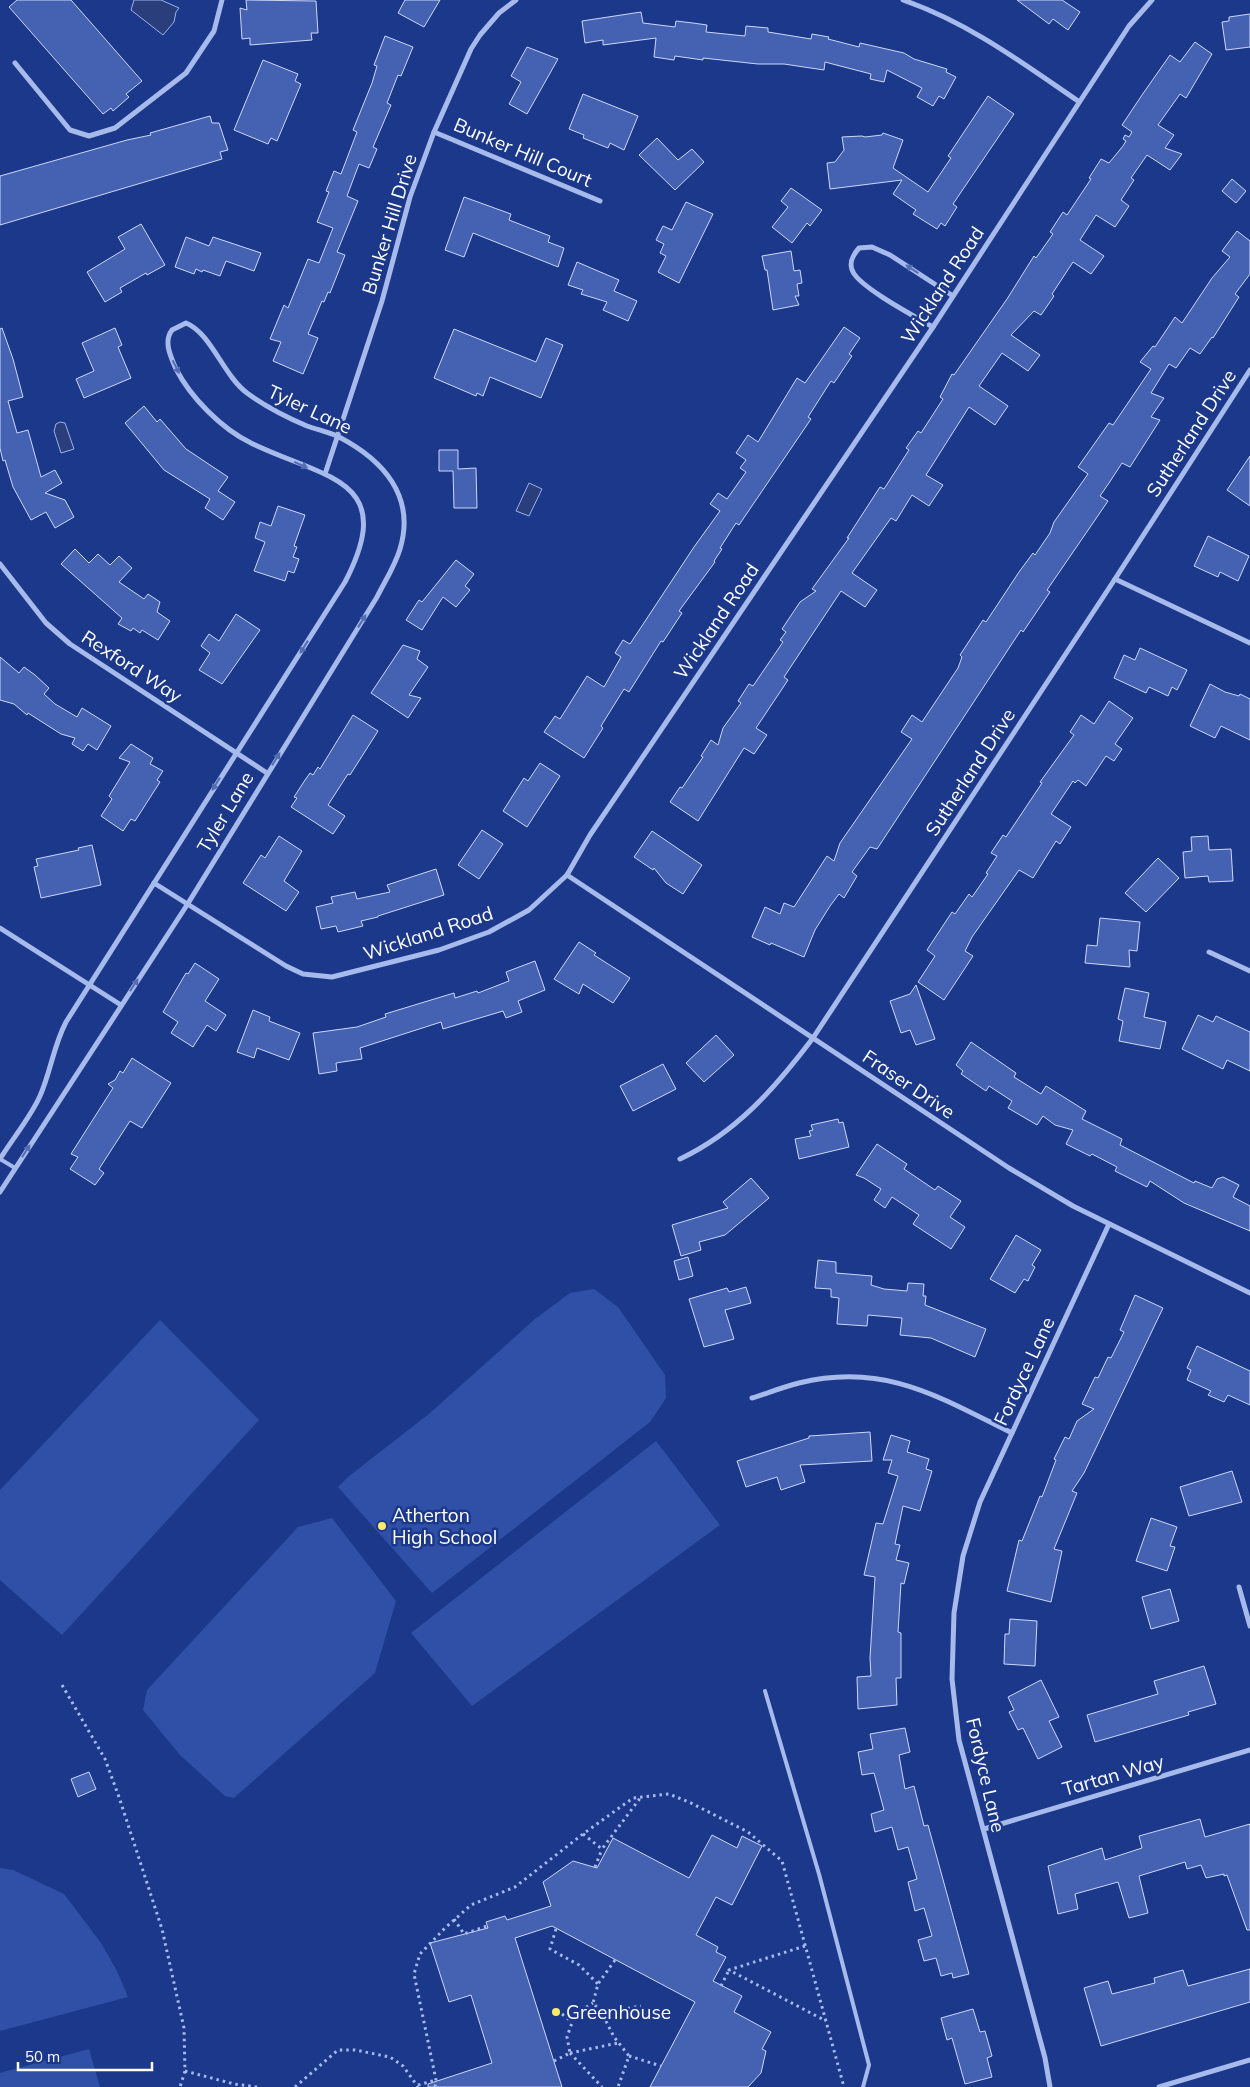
<svg xmlns="http://www.w3.org/2000/svg" width="1250" height="2087" viewBox="0 0 1250 2087" font-family="Mulish,sans-serif">
  <rect width="100%" height="100%" fill="#1c388a"/>
  <g fill="#3050a7">
    <polygon points="594,1289 618,1307 665,1375 666,1398 650,1422 432,1593 338,1487 348,1477 430,1413 535,1319 570,1293"/>
    <polygon points="160,1320 259,1420 62,1635 0,1580 0,1490"/>
    <polygon points="656,1441 720,1525 472,1706 411,1633"/>
    <polygon points="332,1518 396,1601 375,1673 234,1798 225,1796 180,1755 143,1710 147,1690 298,1527"/>
    <polygon points="0,1868 13,1870 64,1894 101,1943 117,1971 128,1997 0,2031"/>
    <polygon points="89,2049 100,2087 0,2087 0,2073"/>
  </g>
  <g fill="#293e7b" stroke="#9ab2ee">
    <polygon points="134,0 161,0 179,8 176,12 174,22 163,35 131,10"/>
    <polygon points="60,422 65,423 74,449 61,453 54,431 56,424"/>
    <polygon points="529,483 542,489 529,516 516,511"/>
  </g>
  <g fill="#4561b2" stroke="#ccd8f9">
    <polygon points="17,0 71,0 142,81 126,94 129,97 113,111 111,108 103,114 9,7"/>
    <polygon points="246,0 316,1 318,33 311,33 312,40 250,45 250,38 242,39 240,8 247,10"/>
    <polygon points="405,0 440,0 424,27 398,13"/>
    <polygon points="1017,0 1062,0 1080,12 1068,30 1053,19 1049,24"/>
    <polygon points="641,12 643,23 675,27 676,21 693,23 707,25 706,32 745,36 746,26 768,28 768,32 811,39 812,34 829,37 828,39 859,47 860,43 904,53 914,59 947,69 946,72 956,77 944,99 939,96 933,106 917,97 922,88 887,70 884,82 870,79 871,74 825,62 824,70 784,64 758,64 703,58 703,60 675,56 674,60 654,57 656,38 603,45 603,40 585,43 582,21"/>
    <polygon points="1250,14 1250,47 1226,50 1222,22 1229,21 1229,17"/>
    <polygon points="385,36 413,47 401,76 398,75 387,103 391,105 373,147 377,149 369,168 359,164 347,196 358,201 337,252 345,255 330,293 328,292 324,302 322,301 308,334 318,338 303,374 273,361 281,342 270,339 284,305 288,308 308,259 319,263 333,228 317,222 329,192 326,191 334,171 341,174 357,132 353,130 372,83 377,66 374,65"/>
    <polygon points="1195,42 1212,54 1186,98 1180,94 1158,125 1174,135 1165,148 1182,154 1170,170 1147,155 1131,178 1134,180 1121,200 1129,206 1115,227 1096,215 1080,240 1104,256 1091,274 1073,262 1052,294 1054,296 1041,315 1034,311 1011,335 1040,355 1028,371 1002,353 979,386 1008,406 995,425 969,407 926,475 943,485 929,506 912,495 896,521 891,518 852,573 877,590 865,607 841,591 784,677 788,680 756,728 767,735 754,754 744,748 698,821 670,802 680,787 682,788 703,757 701,756 711,740 718,745 723,728 741,703 738,701 749,684 753,686 783,642 780,640 786,632 782,629 800,602 816,591 812,589 849,538 847,538 880,487 884,489 909,450 906,448 918,431 921,433 943,399 940,397 952,374 954,375 1007,299 1034,256 1036,258 1053,234 1050,232 1063,212 1067,215 1091,179 1089,178 1101,159 1109,163 1123,146 1126,141 1123,139 1125,135 1129,137 1132,132 1122,125 1142,95 1170,55 1180,62"/>
    <polygon points="527,47 558,59 527,114 509,104 521,82 511,76"/>
    <polygon points="263,60 298,74 295,81 301,84 277,141 271,138 268,144 234,130"/>
    <polygon points="583,94 638,116 624,150 610,143 608,148 583,138 584,135 569,129"/>
    <polygon points="988,96 1014,114 953,204 957,207 945,226 941,223 937,229 913,214 916,210 893,194 902,180 830,189 827,163 835,162 844,150 842,137 862,136 865,137 882,135 883,133 903,140 893,168 928,192 951,158 948,156"/>
    <polygon points="210,116 212,123 219,123 228,150 220,152 222,159 0,225 0,176 127,140 151,135 150,133"/>
    <polygon points="657,138 678,160 692,149 704,162 675,190 639,155"/>
    <polygon points="1232,179 1246,191 1236,203 1222,191"/>
    <polygon points="791,188 822,210 810,226 807,223 792,243 772,227 788,207 781,201"/>
    <polygon points="464,197 511,214 509,220 550,236 548,242 564,248 558,267 473,233 464,257 445,250"/>
    <polygon points="686,202 713,214 679,283 658,272 666,256 660,253 664,244 656,240 663,226 672,230"/>
    <polygon points="141,224 165,265 147,275 146,273 120,288 122,292 105,302 87,272 125,249 118,237"/>
    <polygon points="1237,231 1250,241 1250,274 1235,294 1239,297 1213,338 1212,337 1200,354 1190,348 1176,368 1169,364 1151,393 1164,398 1151,417 1160,420 1130,467 1122,463 1109,483 1100,496 1108,501 1047,590 1050,592 1023,632 1021,630 877,849 870,847 852,872 857,876 844,898 839,894 830,906 815,930 804,957 771,943 770,945 752,937 765,907 780,914 784,903 794,907 827,856 834,861 840,843 912,739 901,732 912,715 922,722 958,668 962,657 960,655 983,620 986,622 1019,572 1033,553 1035,555 1050,533 1054,522 1088,474 1078,467 1109,423 1113,425 1151,369 1140,362 1153,346 1155,347 1175,317 1182,323 1212,278 1230,257 1222,251"/>
    <polygon points="186,237 209,246 213,237 261,253 254,271 226,261 220,276 203,270 202,272 196,269 194,274 175,267"/>
    <polygon points="791,251 794,271 800,270 802,283 797,284 799,296 795,296 799,305 773,310 767,270 765,270 762,256"/>
    <polygon points="577,262 619,280 614,291 637,301 628,321 603,310 607,302 581,294 583,290 568,285"/>
    <polygon points="844,327 860,338 849,354 852,356 834,383 831,381 808,417 811,419 739,525 736,523 720,548 722,549 714,561 715,562 679,611 682,613 663,642 661,641 629,692 624,689 601,726 603,728 584,758 544,732 555,716 560,719 587,676 604,687 621,657 615,653 623,640 630,644 694,547 720,511 710,504 718,493 727,499 746,472 740,468 746,460 736,453 748,435 758,442 797,378 805,383"/>
    <polygon points="2,328 13,359 23,397 8,401 17,433 28,430 41,477 55,470 62,483 45,493 65,500 74,517 55,528 46,512 31,520 13,487 5,460 3,461 0,448 0,329"/>
    <polygon points="115,328 122,345 118,347 131,378 84,398 76,379 94,371 82,343"/>
    <polygon points="454,329 536,362 546,338 563,345 541,398 490,377 483,396 477,393 476,396 434,378"/>
    <polygon points="144,406 157,422 160,419 186,449 228,477 218,491 235,502 223,520 205,508 210,499 164,470 125,423"/>
    <polygon points="439,450 458,450 458,469 476,468 477,508 454,508 453,471 439,471"/>
    <polygon points="1250,456 1250,506 1227,490"/>
    <polygon points="278,506 305,515 294,546 297,547 293,557 299,559 294,573 288,571 285,581 254,571 265,542 255,538 260,522 271,526"/>
    <polygon points="1208,536 1249,556 1238,581 1220,572 1218,577 1194,566"/>
    <polygon points="75,549 89,563 98,554 110,565 119,556 132,568 119,582 144,599 148,594 160,602 157,612 170,621 158,640 142,630 140,633 133,628 131,631 118,624 122,618 61,564"/>
    <polygon points="456,560 474,574 465,586 470,590 456,607 443,597 422,630 406,620 419,600 422,602"/>
    <polygon points="236,614 260,630 222,684 199,670 210,653 201,646 209,634 219,641"/>
    <polygon points="403,645 420,651 417,659 428,667 409,695 421,698 408,718 371,693"/>
    <polygon points="1140,648 1187,670 1177,690 1172,687 1168,696 1149,687 1146,693 1114,678 1124,655 1135,660"/>
    <polygon points="0,657 19,673 24,667 35,675 49,688 44,694 55,704 77,717 82,708 111,726 97,750 88,744 83,751 72,744 75,738 61,734 28,713 27,715 14,704 0,700"/>
    <polygon points="1210,684 1225,692 1239,696 1240,694 1250,699 1250,740 1221,726 1215,738 1190,726"/>
    <polygon points="1109,701 1133,718 1115,744 1122,749 1114,761 1106,756 1086,786 1078,780 1075,783 1073,781 1051,814 1071,827 1060,844 1056,841 1033,878 1019,870 972,937 965,951 973,956 944,1000 918,982 935,956 927,950 952,912 955,914 969,894 972,897 988,874 986,873 997,856 991,853 1003,835 1006,837 1042,783 1040,782 1074,735 1070,732 1081,715 1094,724"/>
    <polygon points="353,715 378,731 350,775 348,774 328,805 345,816 333,834 291,807 297,798 294,797 305,780 310,773 313,775 318,767 320,769"/>
    <polygon points="131,744 153,758 150,764 163,771 157,780 160,782 135,821 131,819 123,831 101,816 112,799 109,796 130,762 119,758"/>
    <polygon points="540,763 560,776 527,827 503,811 524,778 528,781"/>
    <polygon points="482,830 503,844 479,879 458,865"/>
    <polygon points="652,831 702,865 683,894 666,883 654,868 653,870 634,857"/>
    <polygon points="279,836 302,851 284,881 299,892 286,911 243,883 261,855 265,858"/>
    <polygon points="1208,836 1209,850 1231,849 1233,881 1209,882 1208,876 1185,878 1183,852 1192,851 1191,837"/>
    <polygon points="92,845 101,885 41,898 34,867 38,866 36,859 79,850 78,848"/>
    <polygon points="1158,858 1179,878 1146,912 1125,893"/>
    <polygon points="436,869 444,895 378,916 378,917 361,921 363,926 338,932 336,926 321,929 316,907 333,903 331,897 355,892 357,899 390,892 387,885"/>
    <polygon points="1100,918 1140,922 1137,951 1129,950 1130,967 1085,963 1087,945 1097,946"/>
    <polygon points="579,942 596,953 594,955 630,978 613,1003 583,984 579,994 554,979"/>
    <polygon points="535,961 545,990 518,1001 522,1012 506,1018 503,1011 443,1029 441,1022 360,1048 362,1059 336,1063 337,1071 319,1074 313,1033 357,1027 386,1017 385,1014 454,993 455,998 477,991 478,993 509,981 506,972"/>
    <polygon points="195,963 219,979 205,1001 226,1015 216,1031 207,1025 193,1047 171,1033 178,1022 163,1012 186,973 188,974"/>
    <polygon points="916,985 935,1039 916,1045 910,1030 901,1033 890,1001 910,994"/>
    <polygon points="1125,988 1149,993 1144,1017 1166,1022 1160,1049 1119,1041 1123,1021 1118,1019"/>
    <polygon points="253,1010 270,1017 269,1021 300,1033 289,1060 257,1048 254,1058 237,1052"/>
    <polygon points="1198,1015 1213,1022 1216,1016 1250,1032 1250,1071 1227,1060 1223,1069 1182,1049"/>
    <polygon points="716,1035 734,1055 704,1082 686,1063"/>
    <polygon points="971,1042 1016,1073 1014,1077 1041,1094 1046,1086 1086,1111 1082,1119 1122,1139 1120,1145 1194,1183 1195,1181 1212,1188 1217,1179 1223,1177 1239,1185 1233,1197 1250,1206 1250,1231 1184,1203 1150,1181 1147,1187 1115,1171 1117,1167 1092,1154 1090,1156 1066,1144 1073,1130 1055,1125 1043,1116 1037,1125 1008,1108 1012,1101 989,1086 986,1091 961,1074 963,1071 956,1065"/>
    <polygon points="132,1058 171,1083 142,1128 130,1121 99,1169 104,1173 95,1185 70,1169 78,1157 71,1154 113,1088 108,1084 115,1080 120,1071 123,1073"/>
    <polygon points="663,1064 676,1089 633,1111 620,1086"/>
    <polygon points="838,1119 839,1123 843,1122 849,1147 799,1159 795,1139 811,1136 809,1131 813,1130 811,1125"/>
    <polygon points="877,1144 907,1164 904,1169 935,1190 938,1186 961,1201 950,1217 965,1227 951,1249 913,1224 919,1215 892,1197 885,1208 874,1200 881,1189 864,1178 856,1175"/>
    <polygon points="751,1178 769,1198 725,1235 699,1242 701,1250 681,1256 672,1225 728,1208 723,1202"/>
    <polygon points="1016,1235 1041,1250 1032,1265 1035,1267 1028,1281 1024,1279 1015,1293 990,1279"/>
    <polygon points="688,1257 693,1276 679,1280 674,1261"/>
    <polygon points="818,1260 836,1262 836,1273 872,1276 871,1285 884,1289 907,1291 908,1283 924,1284 923,1296 926,1296 925,1305 986,1329 975,1357 931,1338 900,1335 902,1318 868,1315 867,1326 837,1324 839,1298 831,1297 831,1289 815,1288"/>
    <polygon points="746,1287 751,1303 725,1310 734,1339 704,1347 689,1299 727,1288 729,1292"/>
    <polygon points="1135,1295 1163,1308 1084,1473 1072,1491 1077,1493 1054,1549 1062,1551 1051,1602 1007,1591 1019,1540 1022,1541 1040,1496 1042,1497 1056,1460 1054,1459 1065,1437 1069,1439 1077,1421 1094,1409 1082,1404 1095,1377 1098,1378 1108,1357 1111,1358 1124,1332 1120,1330"/>
    <polygon points="1197,1346 1250,1371 1250,1405 1228,1395 1224,1402 1208,1395 1211,1391 1187,1380 1191,1370 1187,1368"/>
    <polygon points="870,1432 872,1461 800,1465 805,1482 781,1490 777,1477 746,1487 737,1461 809,1438 809,1436"/>
    <polygon points="891,1435 910,1441 907,1452 929,1459 926,1469 932,1471 920,1511 903,1506 895,1544 900,1545 896,1560 909,1563 904,1584 901,1583 898,1632 901,1633 901,1678 896,1678 897,1705 858,1709 857,1677 871,1676 870,1658 875,1577 864,1575 876,1523 883,1524 898,1476 888,1473 892,1460 883,1460"/>
    <polygon points="1232,1471 1242,1502 1189,1516 1180,1487"/>
    <polygon points="1151,1518 1177,1527 1170,1546 1175,1547 1167,1571 1136,1561"/>
    <polygon points="1170,1589 1179,1621 1151,1629 1142,1597"/>
    <polygon points="1010,1619 1037,1621 1035,1666 1004,1664 1005,1634 1009,1634"/>
    <polygon points="1204,1666 1216,1704 1188,1712 1189,1715 1095,1742 1087,1715 1158,1694 1154,1681"/>
    <polygon points="1041,1680 1059,1717 1049,1721 1062,1747 1038,1759 1023,1728 1018,1730 1009,1712 1014,1710 1008,1697"/>
    <polygon points="905,1728 910,1752 899,1755 905,1789 914,1786 924,1826 928,1825 969,1974 953,1978 952,1973 941,1976 936,1958 924,1961 918,1940 932,1936 924,1908 915,1911 908,1882 917,1879 908,1847 898,1850 892,1827 875,1832 871,1814 884,1810 874,1773 862,1775 858,1752 873,1749 870,1734"/>
    <polygon points="89,1772 96,1789 78,1797 71,1779"/>
    <polygon points="1200,1819 1205,1837 1250,1824 1250,1930 1247,1930 1227,1875 1224,1876 1224,1874 1206,1878 1201,1865 1187,1869 1185,1862 1139,1876 1148,1913 1129,1918 1118,1882 1075,1894 1078,1909 1058,1914 1048,1866 1102,1848 1105,1860 1142,1848 1139,1836"/>
    <polygon points="712,1835 737,1848 742,1836 762,1846 732,1905 716,1897 696,1935 718,1947 716,1952 726,1957 713,1981 742,1996 734,2012 771,2032 762,2049 766,2051 761,2073 748,2087 650,2087 695,2002 552,1926 515,1938 562,2087 428,2087 428,2084 492,2063 471,1995 449,2002 430,1943 488,1928 486,1922 505,1916 507,1920 551,1906 543,1882 573,1861 597,1868 613,1838 689,1878"/>
    <polygon points="1250,1969 1250,2002 1101,2046 1084,1988 1108,1981 1112,1994 1155,1983 1154,1978 1183,1970 1188,1986"/>
    <polygon points="973,2009 980,2032 985,2031 992,2056 987,2058 992,2077 965,2084 952,2038 947,2040 941,2018"/>
  </g>
  <g fill="none" stroke-linecap="round" stroke-linejoin="round">
    <g stroke="#a7baec" stroke-width="3" stroke-dasharray="2.5 4" stroke-linecap="butt">
      <polyline points="62,1685 105,1759 119,1797 162,1929 184,2028 185,2071 180,2087"/>
      <polyline points="583,1834 602,1849 641,1797"/>
      <polyline points="595,1867 602,1849"/>
      <polyline points="454,1919 464,1934 487,1926"/>
      <polyline points="556,1929 550,1949 579,1965 598,1984"/>
      <polyline points="805,1946 729,1970 826,2021"/>
      <polyline points="615,1960 598,1984 593,2003 602,2013 614,2037 629,2056 618,2087"/>
      <polyline points="721,1986 729,1970"/>
      <polyline points="602,2013 641,2006"/>
      <polyline points="562,2014 572,2022"/>
      <polyline points="570,2053 618,2043"/>
      <polyline points="570,2053 602,2087"/>
      <polyline points="629,2056 661,2066"/>
      <polyline points="554,2061 570,2053 567,2037 575,2014 593,2003"/>
      <polyline points="185,2071 234,2084 257,2087"/>
      <polyline points="418,2085 436,2080"/>
      <polyline points="295,2087 338,2050 355,2050 390,2057 403,2066 418,2087"/>
      <polyline points="435,2087 436,2080 414,1974 420,1954 445,1928 471,1905 515,1887 583,1834 633,1798 669,1794 691,1803 748,1832 782,1861 844,2087"/>
    </g>
    <g stroke="#a7baec" stroke-width="4">
      <polyline points="0,1159 15,1168"/>
      <polyline points="765,1691 819,1874 869,2065 863,2087"/>
    </g>
    <g stroke="#a7baec" stroke-width="5">
      <path d="M903,0C969,23 1021,62 1078,101"/>
      <polyline points="15,63 70,130 89,136 115,128 186,73 214,31 222,0"/>
      <polyline points="434,132 600,201"/>
      <path d="M933,327C916,317 861,288 853,272C848,263 853,255 859,248L872,247L890,255L953,296"/>
      <polyline points="325,474 382,301 410,197 434,132 471,49 480,35 499,13 516,0"/>
      <polyline points="0,564 46,623 70,644 267,773"/>
      <polyline points="1115,579 1250,643"/>
      <polyline points="567,875 1009,1168 1073,1206 1250,1293"/>
      <polyline points="154,883 286,966 303,974 332,977 439,950 489,932 529,910 567,875 590,835 933,327 1129,26 1152,0"/>
      <polyline points="0,928 121,1005"/>
      <polyline points="1209,952 1250,971"/>
      <path d="M0,1159C13,1138 30,1118 40,1096C51,1071 53,1047 66,1022L345,582C399,478 325,479 251,443C222,429 191,398 176,369C171,357 163,342 172,330L186,323C211,333 223,375 247,393C266,407 286,417 307,426C318,430 329,432 339,437C383,460 416,496 400,549C395,566 385,581 377,597L187,905L0,1192"/>
      <path d="M680,1159C737,1132 775,1088 813,1038L1115,579L1250,370"/>
      <path d="M752,1398C768,1393 783,1387 799,1383C884,1362 939,1397 1012,1433"/>
      <polyline points="1239,1587 1250,1626"/>
      <polyline points="984,1829 1250,1750"/>
      <polyline points="1050,2087 1045,2058 959,1740 952,1679 954,1613 963,1556 980,1502 1109,1224"/>
      <polyline points="1159,2087 1250,2060"/>
    </g>
  </g>
  <defs><path id="oneway-solid" d="M-6-.8H1V-3.2L6.5 0L1 3.2V.8H-6Z" transform="scale(1.25)"/></defs>
  <g fill="#546cb1">
    <use href="#oneway-solid" transform="translate(912 269) rotate(-147)"/>
    <use href="#oneway-solid" transform="translate(176 367) rotate(63)"/>
    <use href="#oneway-solid" transform="translate(301 465) rotate(24)"/>
    <use href="#oneway-solid" transform="translate(362 621) rotate(-58)"/>
    <use href="#oneway-solid" transform="translate(304 647) rotate(122)"/>
    <use href="#oneway-solid" transform="translate(276 759) rotate(-58)"/>
    <use href="#oneway-solid" transform="translate(216 784) rotate(122)"/>
    <use href="#oneway-solid" transform="translate(134 985) rotate(-57)"/>
    <use href="#oneway-solid" transform="translate(26 1151) rotate(-57)"/>
  </g>
  <g fill="#fcec65" stroke="#1c388a" stroke-width="2">
    <circle cx="382" cy="1526" r="5"/>
    <circle cx="556" cy="2012" r="5"/>
  </g>
  <g text-anchor="middle" stroke-width="5" stroke-linejoin="round" paint-order="stroke">
    <g font-size="19" fill="#fff" stroke="#1c388a">
      <text transform="translate(523 152) rotate(23)" y="7">Bunker Hill Court</text>
      <text transform="translate(389 224) rotate(-73)" y="7">Bunker Hill Drive</text>
      <text transform="translate(942 285) rotate(-57)" y="7">Wickland Road</text>
      <text transform="translate(310 409) rotate(25)" y="7">Tyler Lane</text>
      <text transform="translate(1191 433) rotate(-57)" y="7">Sutherland Drive</text>
      <text transform="translate(716 621) rotate(-56)" y="7">Wickland Road</text>
      <text transform="translate(132 666) rotate(33)" y="7">Rexford Way</text>
      <text transform="translate(970 772) rotate(-57)" y="7">Sutherland Drive</text>
      <text transform="translate(225 812) rotate(-59)" y="7">Tyler Lane</text>
      <text transform="translate(428 933) rotate(-18)" y="7">Wickland Road</text>
      <text transform="translate(909 1084) rotate(34)" y="7">Fraser Drive</text>
      <text transform="translate(1024 1371) rotate(-65)" y="7">Fordyce Lane</text>
      <text transform="translate(986 1775) rotate(77)" y="7">Fordyce Lane</text>
      <text transform="translate(1113 1775) rotate(-16)" y="7">Tartan Way</text>
    </g>
    <g font-size="19" fill="#fff" stroke="#1c388a" text-anchor="start">
      <text x="392" y="1522">Atherton<tspan x="392" dy="22">High School</tspan></text>
      <text x="566" y="2019">Greenhouse</text>
    </g>
  </g>
  <path d="M18 2062v8h134v-8" fill="none" stroke="#ffffff" stroke-width="2.5"/>
  <text x="25" y="2062" font-size="15" fill="#ffffff" stroke="#1c388a" stroke-width="4" paint-order="stroke">50 m</text>
</svg>
